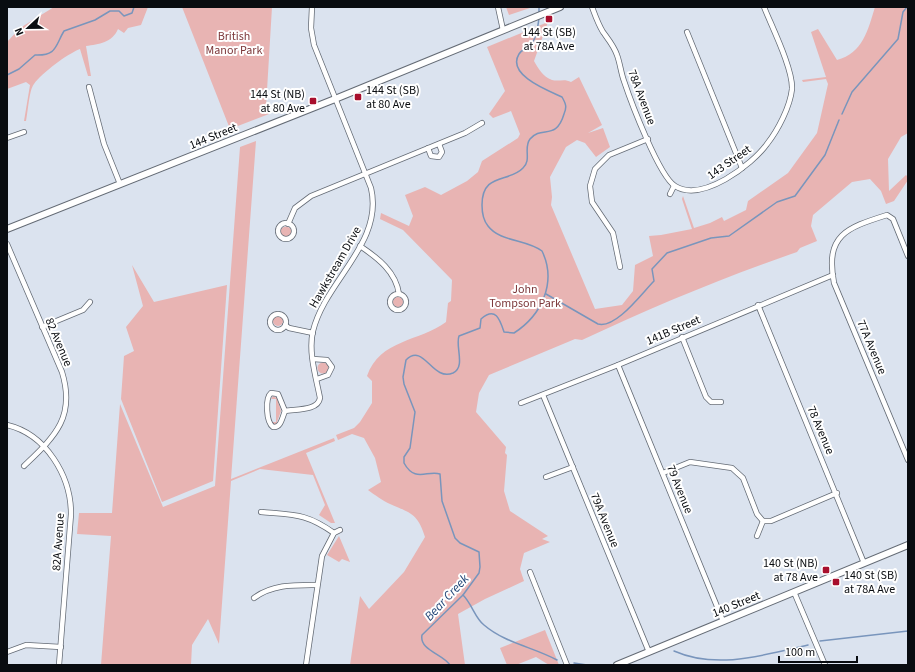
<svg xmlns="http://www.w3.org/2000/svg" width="915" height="672" viewBox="0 0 915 672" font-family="'Source Sans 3',sans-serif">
  <rect width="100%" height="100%" fill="#dbe3ef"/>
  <g fill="#e8b4b3">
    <path d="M54,7H148L141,25L128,28L124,33L118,29C112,43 99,44 86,46L91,76H88L80,49C67,54 42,73 34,84C29,90 28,112 26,121H24L30,85L26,82L7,89V42L20,28Z"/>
    <polygon points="182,7 272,7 266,107 269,114 230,129"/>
    <polygon points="506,7 533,7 509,15"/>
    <path d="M875,7H908V133L901,137L888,159L889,191L906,175L908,177V180L894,201L886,204L881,191L870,179L852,182L813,215L811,226L817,241L800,248L797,252C724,277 652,307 582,340L575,339L489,375L479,393L476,412L506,447L505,453L507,455L504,491L510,511L548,536L542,539L550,542L524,553L520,569L524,581L485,599L458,614L465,665H350L360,596L369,609L404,572L425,537C418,514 411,513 390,504C383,501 375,495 368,490L381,482L375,458L364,438L352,434L338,440L336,435L354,428L360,422L372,403V381L367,376C380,339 419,342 446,322L448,303L451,301L452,280L403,230L380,219L381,213L409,226L413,216L405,195L425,187L441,195L467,181L478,172L482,161L518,138L520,134L511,111L493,118L489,114L505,91L487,47L548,22L534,61C538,68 543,77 552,80C559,82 564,78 571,82L579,77L602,125L588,133L603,128L610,147L596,157L585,143L577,140L566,147L550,177L552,197L551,205L595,309L622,305L633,291L635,265L653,256L649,236L661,235L692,229L682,199L683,196L694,228L710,223L722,217L724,221L746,210L748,201L788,173L817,133L828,84L826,79L803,82L802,80L826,77L811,32L818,29L837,60C863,53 868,30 875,7Z"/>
    <polygon points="256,141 231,479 334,438 335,441 306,453 335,523 331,523 319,515 325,505 313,475 260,469 231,481 219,644 208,619 192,645 191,665 101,665 111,536 77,534 79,513 112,513 120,404 163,507 215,486 240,147"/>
    <circle cx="286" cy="232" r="5.5"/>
    <polygon points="132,265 154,302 227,285 213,481 162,502 121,399 124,356 134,351 126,327 143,306"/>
    <circle cx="398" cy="302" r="5"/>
    <circle cx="278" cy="321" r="5"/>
    <circle cx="323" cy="368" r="5.5"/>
    <polygon points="273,396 277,398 281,411 276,425 273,425 272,422 276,422 276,399 271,399"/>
    <polygon points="339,536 350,562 342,559 339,562 327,555"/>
    <polygon points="545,630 559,665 549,665 536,657 516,665 507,665 500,648"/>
  </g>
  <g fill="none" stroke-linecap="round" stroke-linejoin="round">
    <g stroke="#7995bc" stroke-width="1.5">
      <polyline points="539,14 539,7"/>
      <path d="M7,75L19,69L35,55C57,56 55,46 64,31L95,20L110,11H119L124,16L132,13L134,7"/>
      <polyline points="842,114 852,92 898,39 903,12 907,7"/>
      <path d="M546,294L598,324C616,329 642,293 654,281L652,269L667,253L711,238L729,236L777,202L795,196L825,155L839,120"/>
      <path d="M463,595C472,604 475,618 484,625C505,643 533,647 557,660"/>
      <polyline points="820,641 908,631"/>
      <path d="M674,651C717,670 764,655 808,645"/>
      <polyline points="574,663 587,665"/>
      <path d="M450,665C443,654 419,650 422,635L463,595L479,573L480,567L479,552L460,543L455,538L442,501L440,474C427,470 415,483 404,463V457L410,448L415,412L404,384L403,377L406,360C424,342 432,382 453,373C466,367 455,346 459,336L480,328L481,319C496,306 500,320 504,332L514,333C542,315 557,282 542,251C526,239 500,242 488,226C483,220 482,212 482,205C482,172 509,183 523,168C532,160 523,148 530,139C542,125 556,141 564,114C567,107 566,104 562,97C549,91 506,75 519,54C522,49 528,48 531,44C537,39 538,25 539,18"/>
    </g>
    <defs>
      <g id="minor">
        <polyline points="498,7 503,30"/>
        <path d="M592,7C595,15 598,24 603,32C608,39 614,46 617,55C620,63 621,73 624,81C631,102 659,176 675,186C702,203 752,165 767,144C778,130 790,107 792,89C793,69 772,27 764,7"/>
        <polyline points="687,32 742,168"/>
        <polyline points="89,87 104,144 120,184"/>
        <polyline points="7,138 24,132"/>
        <polyline points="428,148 431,156 439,157 442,152 439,144"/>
        <polyline points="670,194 674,186"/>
        <circle cx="286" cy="231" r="8"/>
        <polyline points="288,224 295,208 311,196 465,133 482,123"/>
        <path d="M7,244L62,372C76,418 54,437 24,466"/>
        <path d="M360,246C378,258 396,272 399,294"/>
        <path d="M908,256L893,219L887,215C846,228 825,235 834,283L908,460"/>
        <polyline points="620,267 613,233 592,202 590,186 595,169 609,155 648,139"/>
        <circle cx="398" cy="302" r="8"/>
        <polyline points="758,305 864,563"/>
        <circle cx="278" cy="322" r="8"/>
        <polyline points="285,325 289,328 313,333"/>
        <polyline points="42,327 83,310 90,302"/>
        <polyline points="682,337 706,397 711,402 721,402"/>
        <polyline points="313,359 327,360 332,367 328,375 317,379"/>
        <polyline points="618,365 723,621"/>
        <path d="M271,393L278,394L285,411C282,418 281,428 273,427C266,422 265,398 271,393Z"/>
        <polyline points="543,395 649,652"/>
        <polyline points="521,403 618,365 833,275"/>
        <path d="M285,411C296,409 318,411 320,398C316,377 308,352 313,331C325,281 384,243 371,188L314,45L311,28L312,7"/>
        <path d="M7,425C46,434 71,476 71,514L59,665"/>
        <polyline points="663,473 690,462 732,468 743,478 757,514 763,521 771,521 837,493"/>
        <polyline points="546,477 573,467"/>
        <path d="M261,512C294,515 306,513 334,533"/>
        <polyline points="757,536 763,521"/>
        <polyline points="530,572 567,665"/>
        <polyline points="794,592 825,665"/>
        <path d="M254,598C273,584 295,585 317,585"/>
        <polyline points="7,652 26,645 61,647"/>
        <polyline points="306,665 322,556 334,533 340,530"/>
      </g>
      <g id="secondary">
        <polyline points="7,229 335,99 560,7"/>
        <polyline points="617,665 908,545"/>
      </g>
    </defs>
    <use href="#minor" stroke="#646b75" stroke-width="6"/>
    <use href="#secondary" stroke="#646b75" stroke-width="8"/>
    <use href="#minor" stroke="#fff" stroke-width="4.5"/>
    <use href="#secondary" stroke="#fff" stroke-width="6"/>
  </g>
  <g fill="#a80f2d" stroke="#fff" stroke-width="1.5">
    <rect x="545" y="15" width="8" height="8" rx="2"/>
    <rect x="354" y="93" width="8" height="8" rx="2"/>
    <rect x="309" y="97" width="8" height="8" rx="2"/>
    <rect x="822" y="566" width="8" height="8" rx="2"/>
    <rect x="832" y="578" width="8" height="8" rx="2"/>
  </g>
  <g text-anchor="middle" stroke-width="4" stroke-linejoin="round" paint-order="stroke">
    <g font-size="12" fill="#090c10" stroke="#fff" text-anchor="start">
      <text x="549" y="36" text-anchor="middle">144 St (SB)<tspan x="549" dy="14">at 78A Ave</tspan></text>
      <text x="366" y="94">144 St (SB)<tspan x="366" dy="14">at 80 Ave</tspan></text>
      <text x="305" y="98" text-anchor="end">144 St (NB)<tspan x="305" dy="14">at 80 Ave</tspan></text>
      <text x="818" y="567" text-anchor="end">140 St (NB)<tspan x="818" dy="14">at 78 Ave</tspan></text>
      <text x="844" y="579">140 St (SB)<tspan x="844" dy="14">at 78A Ave</tspan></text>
    </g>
    <g font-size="12" fill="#7c3739" stroke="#fff">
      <text x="234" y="40">British<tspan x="234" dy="14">Manor Park</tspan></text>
      <text x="525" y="293">John<tspan x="525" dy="14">Tompson Park</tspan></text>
    </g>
    <g font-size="12" fill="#090c10" stroke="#fff">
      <text transform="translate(642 97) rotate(69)" y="4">78A Avenue</text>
      <text transform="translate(213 136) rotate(-22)" y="4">144 Street</text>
      <text transform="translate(729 162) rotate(-35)" y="4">143 Street</text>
      <text transform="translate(335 267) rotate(-60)" y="4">Hawkstream Drive</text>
      <text transform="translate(673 330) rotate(-23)" y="4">141B Street</text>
      <text transform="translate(59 342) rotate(67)" y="4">82 Avenue</text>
      <text transform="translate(872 347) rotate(67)" y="4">77A Avenue</text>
      <text transform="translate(821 430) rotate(67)" y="4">78 Avenue</text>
      <text transform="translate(680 489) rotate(68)" y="4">79 Avenue</text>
      <text transform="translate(605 520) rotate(68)" y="4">79A Avenue</text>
      <text transform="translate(58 542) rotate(-86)" y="4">82A Avenue</text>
      <text transform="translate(736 604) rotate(-22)" y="4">140 Street</text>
    </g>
    <g font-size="13" font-style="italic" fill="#1e4375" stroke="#fff">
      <text transform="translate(446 597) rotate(-47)" y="5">Bear Creek</text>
    </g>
  </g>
  <rect width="915" height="672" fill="none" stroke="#090c10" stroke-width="16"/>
  <g transform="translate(28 28) rotate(248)" stroke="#ffffff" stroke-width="3" paint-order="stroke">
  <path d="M0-3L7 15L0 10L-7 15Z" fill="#090c10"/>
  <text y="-6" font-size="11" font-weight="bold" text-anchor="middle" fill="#090c10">N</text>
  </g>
  <path d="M779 656v6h78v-6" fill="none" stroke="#090c10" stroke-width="2"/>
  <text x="785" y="656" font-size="12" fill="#090c10" stroke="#ffffff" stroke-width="3" paint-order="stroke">100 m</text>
</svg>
